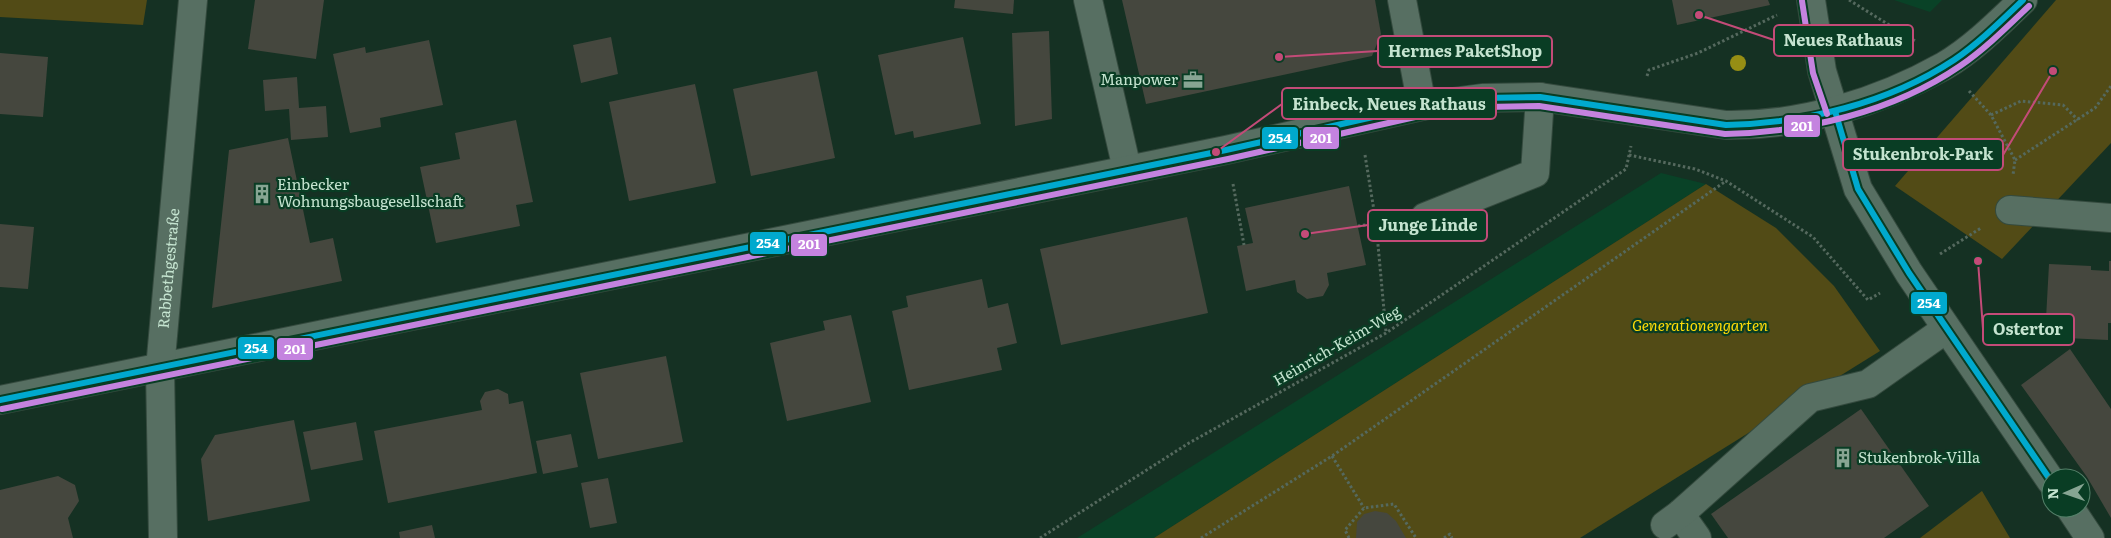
<svg xmlns="http://www.w3.org/2000/svg" width="2111" height="538" viewBox="0 0 2111 538" font-family="Literata,serif">
  <rect width="100%" height="100%" fill="#153123"/>
  <g fill="#094227">
    <polygon points="1894,0 1942,0 1930,12"/>
    <polygon points="1661,173 1706,184 1154,538 1077,538"/>
  </g>
  <g fill="#524b16">
    <polygon points="0,0 147,0 143,25 0,17"/>
    <polygon points="2056,0 2111,0 2111,143 2002,259 1895,186"/>
    <polygon points="1706,184 1776,228 1834,286 1880,351 1580,538 1154,538"/>
    <polygon points="1982,491 2010,538 1920,538"/>
  </g>
  <g fill="#45473e">
    <polygon points="255,0 324,0 316,59 248,49"/>
    <polygon points="955,0 1014,0 1013,14 954,8"/>
    <polygon points="1122,0 1375,0 1381,34 1372,56 1146,104"/>
    <polygon points="1672,0 1768,0 1770,5 1677,25"/>
    <polygon points="1049,31 1052,119 1015,126 1012,33"/>
    <polygon points="611,37 618,74 581,83 573,45"/>
    <polygon points="963,37 981,124 914,138 913,131 895,135 878,55"/>
    <polygon points="429,40 443,105 380,118 381,127 350,133 333,54 365,47 366,53"/>
    <polygon points="0,53 48,57 43,117 0,114"/>
    <polygon points="817,71 835,158 751,176 733,89"/>
    <polygon points="297,77 299,108 326,106 328,137 291,140 289,109 265,111 263,80"/>
    <polygon points="695,84 716,183 629,201 609,102"/>
    <polygon points="516,120 533,202 516,205 520,226 436,243 420,167 460,159 455,133"/>
    <polygon points="288,138 310,243 333,238 342,281 212,308 229,150"/>
    <polygon points="1349,186 1366,265 1327,273 1329,285 1323,296 1307,299 1297,292 1295,280 1246,291 1237,246 1253,243 1245,208"/>
    <polygon points="1187,217 1208,313 1061,345 1040,249"/>
    <polygon points="0,224 34,227 28,289 0,287"/>
    <polygon points="2109,261 2111,261 2111,323 2108,323 2108,340 2045,337 2049,264 2091,266 2091,270 2109,271"/>
    <polygon points="982,279 988,308 1008,303 1017,343 997,348 1002,370 909,390 892,311 908,307 906,296"/>
    <polygon points="851,315 871,402 787,421 770,343 825,330 823,321"/>
    <polygon points="2070,349 2111,409 2111,518 2087,477 2021,385"/>
    <polygon points="666,356 683,442 598,459 580,373"/>
    <polygon points="498,389 508,394 509,404 523,401 537,473 388,503 374,431 482,410 480,401 485,392"/>
    <polygon points="1861,409 1929,506 1884,538 1728,538 1711,514"/>
    <polygon points="294,420 310,501 208,521 201,459 215,435"/>
    <polygon points="356,422 363,460 311,470 303,432"/>
    <polygon points="571,434 578,467 543,474 536,441"/>
    <polygon points="58,476 75,485 79,501 68,518 73,538 0,538 0,490"/>
    <polygon points="608,478 617,523 590,528 581,483"/>
    <polygon points="1375,511 1387,513 1396,521 1406,538 1356,538 1357,522 1364,514"/>
    <polygon points="432,525 435,538 400,538 399,532"/>
  </g>
  <g fill="none" stroke-linecap="round" stroke-linejoin="round">
    <defs>
      <g id="minor">
        <polyline points="1088,0 1127,169"/>
        <polyline points="1402,0 1422,106"/>
        <polyline points="1811,0 1822,71 1858,189 1909,273 2051,481"/>
        <polyline points="2010,210 2111,218"/>
        <polyline points="1425,217 1535,173 1540,97"/>
        <path d="M0,400L1226,150L1422,106L1483,98L1540,97L1726,125C1801,126 1878,103 1944,66C1973,49 1999,23 2023,0"/>
        <polyline points="2070,508 2090,538"/>
        <polyline points="1680,514 1697,538"/>
        <polyline points="1665,525 1680,514 1810,398 1868,384 1946,329"/>
        <path id="s1" d="M163,538L160,369L193,0"/>
      </g>
    </defs>
    <use href="#minor" stroke="#344a3e" stroke-width="30"/>
    <g stroke="#55695e" stroke-width="3" stroke-dasharray="2.5 2.5" stroke-linecap="butt">
      <polyline points="1849,0 1915,41"/>
      <polyline points="1647,76 1649,70 1698,53 1777,15"/>
      <polyline points="1969,91 1991,115 2015,160 2013,175"/>
      <polyline points="1991,115 2021,101 2063,105 2078,120"/>
      <polyline points="1365,155 1376,223 1386,332"/>
      <polyline points="1629,155 1695,169 1726,181 1813,237 1868,300 1880,293"/>
      <polyline points="2015,160 2095,108 2111,86"/>
      <polyline points="1233,184 1244,245"/>
      <polyline points="1358,226 1389,222"/>
      <polyline points="1940,254 1981,228"/>
      <polyline points="1332,456 1364,508"/>
      <polyline points="1040,538 1189,443 1386,333 1626,169 1631,146"/>
      <polyline points="1201,538 1332,456 1726,181"/>
      <polyline points="1349,538 1345,530 1364,508 1394,504 1416,538"/>
      <polyline points="1444,538 1450,534 1452,538"/>
    </g>
    <use href="#minor" stroke="#576f62" stroke-width="28"/>
    <defs>
      <g id="bus-1">
        <polyline points="1835,111 1858,189 1909,273 2051,481"/>
        <path d="M0,400L1226,150L1422,106L1483,98L1540,97L1726,125C1805,123 1887,104 1954,60C1979,43 2001,21 2023,0"/>
      </g>
      <g id="bus-2">
        <polyline points="1802,1 1813,73 1827,114"/>
        <path d="M2,409L1228,159L1424,115L1484,107L1539,106L1725,134C1806,132 1893,112 1960,66C1985,49 2007,27 2029,6"/>
      </g>
    </defs>
    <use href="#bus-1" stroke="#093d24" stroke-width="10"/>
    <use href="#bus-2" stroke="#093d24" stroke-width="10"/>
    <use href="#bus-1" stroke="#00a9ce" stroke-width="6"/>
    <use href="#bus-2" stroke="#c483df" stroke-width="6"/>
  </g>
  <circle fill="#968e14" cx="1738" cy="63" r="8"/>
  <defs>
    <symbol id="office-bare" viewBox="-9 -9 18 18"><path d="M-6-3h4V-5.5h4V-3h4V5H-6ZM-1-4.5V-3h2v-1.5ZM-6 0V1H6V0Z" fill="#87a593" stroke="#093d24" stroke-width="2.5" paint-order="stroke"/></symbol>
    <symbol id="building-bare" viewBox="-9 -9 18 18"><path d="M-4-6H4V6H1V3H-1V6H-4ZM-2.5-4.3h1.7v1.8h-1.7ZM.8-4.3h1.7v1.8H.8ZM-2.5-1h1.7V.8h-1.7ZM.8-1h1.7V.8H.8Z" fill="#87a593" stroke="#093d24" stroke-width="2.5" paint-order="stroke"/></symbol>
  </defs>
  <g fill-rule="evenodd">
    <use href="#office-bare" x="1179" y="66" width="28" height="28"/>
    <use href="#building-bare" x="248" y="180" width="28" height="28"/>
    <use href="#building-bare" x="1829" y="444" width="28" height="28"/>
  </g>
  <g text-anchor="middle" stroke-width="4.5" stroke-linejoin="round" paint-order="stroke">
    <g font-size="15" fill="#c5e4d0" stroke="#093d24" text-anchor="start">
      <text x="1178" y="85" text-anchor="end">Manpower</text>
      <text x="277" y="190">Einbecker<tspan x="277" dy="17">Wohnungsbaugesellschaft</tspan></text>
      <text x="1858" y="463">Stukenbrok-Villa</text>
    </g>
    <g font-size="15" fill="#c5e4d0" stroke="#093d24">
      <text dy="5" stroke="none"><textPath href="#s1" startOffset="270">Rabbethgestraße</textPath></text>
      <text transform="translate(1337 346) rotate(-30)" y="5">Heinrich-Keim-Weg</text>
    </g>
    <g font-size="15" font-style="italic" fill="#ffdb07" stroke="#093d24">
      <text x="1700" y="331">Generationengarten</text>
    </g>
  </g>
  <path fill="none" stroke="#c34b78" stroke-width="2" d="M1699 15L1774 40M1279 57L1378 51M1216 152L1282 104M2053 71L2003 155M1305 234L1368 225M1978 261L1983 329"/>
  <g fill="#c34b78" stroke="#093d24" stroke-width="2">
    <circle cx="1699" cy="15" r="5"/>
    <circle cx="1279" cy="57" r="5"/>
    <circle cx="1216" cy="152" r="5"/>
    <circle cx="2053" cy="71" r="5"/>
    <circle cx="1305" cy="234" r="5"/>
    <circle cx="1978" cy="261" r="5"/>
  </g>
  <g fill="#093d24" stroke="#c34b78" stroke-width="2">
    <rect x="1774" y="25" width="139" height="31" rx="5"/>
    <rect x="1378" y="36" width="174" height="31" rx="5"/>
    <rect x="1282" y="88" width="214" height="31" rx="5"/>
    <rect x="1843" y="139" width="160" height="31" rx="5"/>
    <rect x="1368" y="210" width="119" height="31" rx="5"/>
    <rect x="1983" y="314" width="91" height="31" rx="5"/>
  </g>
  <g font-size="16" text-anchor="middle" font-weight="bold" fill="#c5e4d0">
    <text x="1843" y="46">Neues Rathaus</text>
    <text x="1465" y="57">Hermes PaketShop</text>
    <text x="1389" y="110">Einbeck, Neues Rathaus</text>
    <text x="1923" y="160">Stukenbrok-Park</text>
    <text x="1428" y="231">Junge Linde</text>
    <text x="2028" y="335">Ostertor</text>
  </g>
  <g stroke="#093d24" stroke-width="2">
    <rect x="1783" y="114" width="38" height="24" rx="5" fill="#c483df"/>
    <rect x="1261" y="126" width="38" height="24" rx="5" fill="#00a9ce"/>
    <rect x="1302" y="126" width="38" height="24" rx="5" fill="#c483df"/>
    <rect x="749" y="231" width="38" height="24" rx="5" fill="#00a9ce"/>
    <rect x="790" y="233" width="38" height="24" rx="5" fill="#c483df"/>
    <rect x="1910" y="291" width="38" height="24" rx="5" fill="#00a9ce"/>
    <rect x="237" y="336" width="38" height="24" rx="5" fill="#00a9ce"/>
    <rect x="276" y="337" width="38" height="24" rx="5" fill="#c483df"/>
  </g>
  <g font-size="14" text-anchor="middle" font-weight="bold" fill="#fff">
    <text x="1802" y="131">201</text>
    <text x="1280" y="143">254</text>
    <text x="1321" y="143">201</text>
    <text x="768" y="248">254</text>
    <text x="809" y="249">201</text>
    <text x="1929" y="308">254</text>
    <text x="256" y="353">254</text>
    <text x="295" y="354">201</text>
  </g>
  <g transform="translate(2066 493) rotate(268)"><circle r="24" fill="#093d24" stroke="#548069"/>
  <path d="M0-4L9 19L0 12L-9 19Z" fill="#87a593"/>
  <text y="-8" font-size="14" font-weight="bold" text-anchor="middle" fill="#c5e4d0">N</text>
  </g>
</svg>
